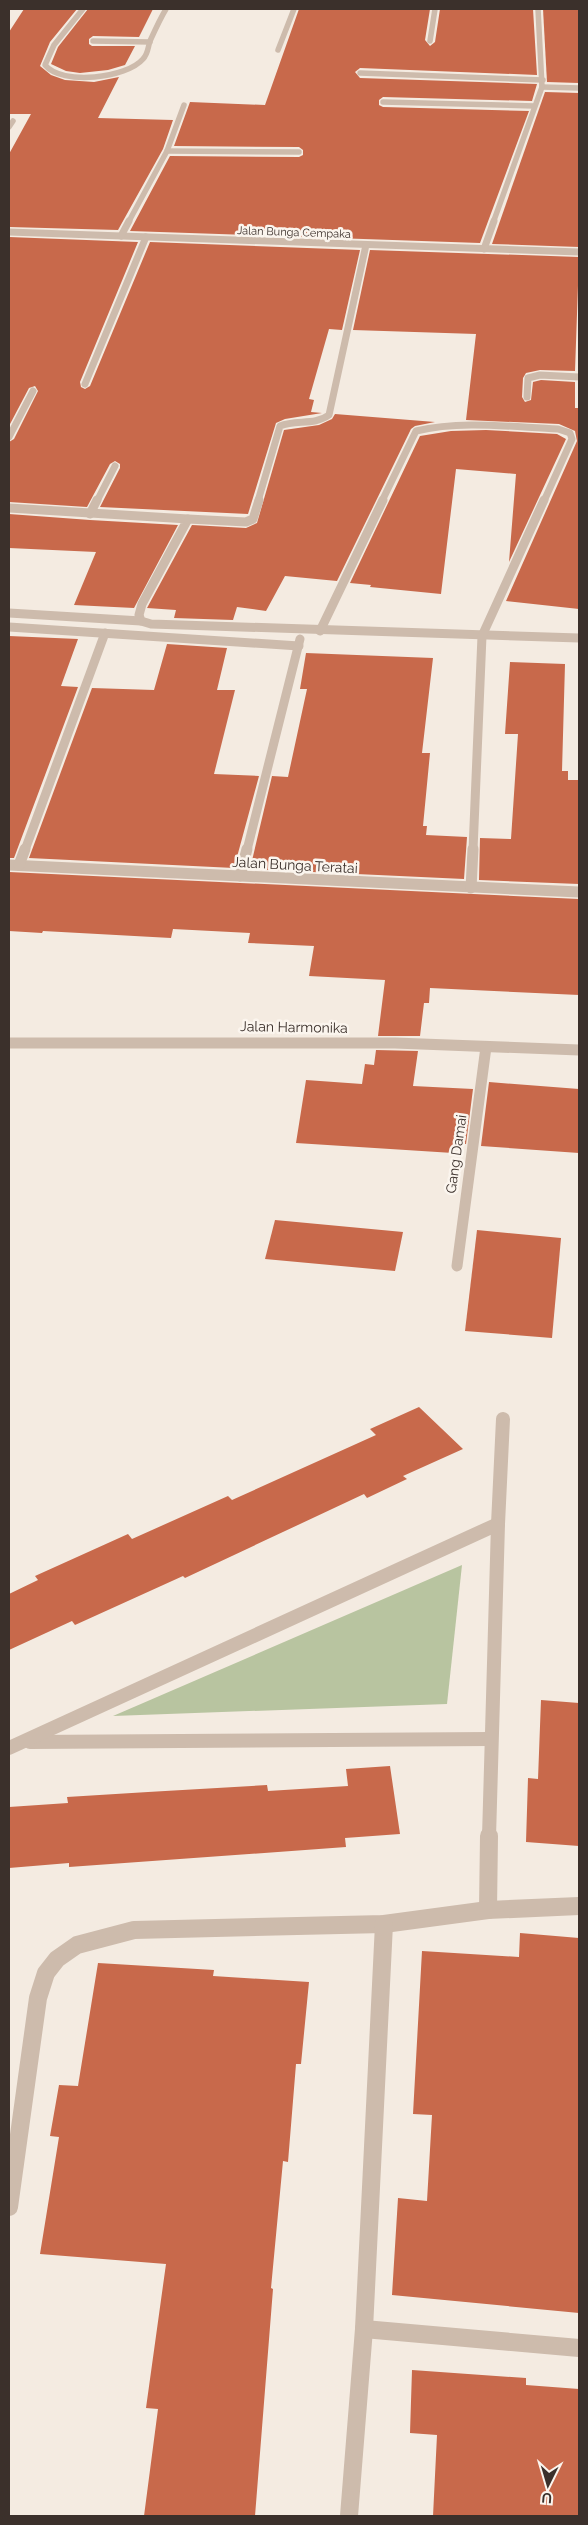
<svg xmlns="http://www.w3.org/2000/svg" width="588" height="2525" viewBox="0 0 588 2525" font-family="Raleway,sans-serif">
  <rect width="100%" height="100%" fill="#f4ebe1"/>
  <polygon fill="#b8c4a0" points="462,1565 447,1704 113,1716"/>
  <g fill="#c8694b">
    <polygon points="24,9 77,9 50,42 40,66 51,75 65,80 94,82 119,77 98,118 173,120 163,149 118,230 9,227 9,154 31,114 9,114 9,32"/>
    <polygon points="88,9 153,9 139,37 93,36 89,39 89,44 92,46 135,46 125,65 108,70 80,73 66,71 51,64 58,47"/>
    <polygon points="299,9 430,9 425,40 430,46 435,42 440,9 533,9 537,75 360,68 355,72 360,78 537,84 532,101 383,97 379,100 379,105 383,107 529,111 480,243 130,231 170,156 299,157 303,155 303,150 299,147 174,146 190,102 265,105"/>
    <polygon points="543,9 579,9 579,83 547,82"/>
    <polygon points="545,92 579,93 579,247 492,244"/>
    <polygon points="9,237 138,242 80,382 81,387 85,389 90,386 150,242 360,250 342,330 329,329 309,399 314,400 311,412 322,413 285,419 276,423 248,514 100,507 120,468 120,464 115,461 110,464 87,507 9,502 9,442 14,439 38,391 35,386 29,388 9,426"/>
    <polygon points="370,250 579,257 575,371 540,370 526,373 523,378 522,397 525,402 531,400 533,382 541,380 575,382 575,408 579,408 579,609 506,601 577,441 575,431 559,424 466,420 476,334 353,330"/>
    <polygon points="335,414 435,422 415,426 411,429 337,581 285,576 266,611 237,607 233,620 174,618 176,610 147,608 192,525 246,528 257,523 284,430 319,425 332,419"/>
    <polygon points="486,430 557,434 566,439 509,562 516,474 456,469 441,594 370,587 371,585 350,583 420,436 451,431"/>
    <polygon points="9,514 90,520 178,525 134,608 74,605 96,552 9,548"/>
    <polygon points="9,636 78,639 61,686 78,687 14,858 9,858"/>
    <polygon points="167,644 227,648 217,690 235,690 214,774 259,776 234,868 29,858 92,688 154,690"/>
    <polygon points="306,653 433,658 422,753 430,753 423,826 427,826 426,835 467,837 464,879 250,869 272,776 288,777 307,689 300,689"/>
    <polygon points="510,662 565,664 562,771 568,771 568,780 579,780 579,884 479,880 480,838 511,839 518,734 505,734"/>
    <polygon points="9,872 579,899 579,995 430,988 429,1003 424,1003 420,1036 378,1036 385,980 309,976 314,946 248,943 250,933 173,929 171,938 43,931 42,933 9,931"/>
    <polygon points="376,1050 418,1051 413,1086 473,1089 466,1144 454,1144 453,1153 296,1143 306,1080 362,1084 365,1064 374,1065"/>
    <polygon points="489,1082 579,1089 579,1153 481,1146"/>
    <polygon points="275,1220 403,1232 395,1271 265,1259"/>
    <polygon points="477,1230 561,1238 552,1338 465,1331"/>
    <polygon points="419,1407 463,1449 403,1476 407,1479 367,1498 364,1494 185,1578 183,1576 75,1625 72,1621 9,1650 9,1594 38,1580 35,1576 128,1534 132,1539 228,1496 232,1500 376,1435 370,1429"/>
    <polygon points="541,1700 579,1703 579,1846 526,1842 528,1778 538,1779"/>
    <polygon points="390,1766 400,1834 345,1838 346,1847 69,1867 69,1863 9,1868 9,1807 68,1803 67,1797 148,1792 267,1785 268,1791 348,1786 346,1769"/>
    <polygon points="520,1933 579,1938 579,2313 392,2295 398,2198 427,2201 432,2115 413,2114 422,1951 519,1957"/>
    <polygon points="98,1963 214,1970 213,1976 309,1982 301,2064 296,2064 288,2162 283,2161 271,2288 273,2289 255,2516 144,2516 158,2409 146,2408 166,2264 40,2254 59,2137 50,2136 59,2085 78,2086"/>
    <polygon points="412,2370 526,2378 526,2385 579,2389 579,2516 433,2516 437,2435 410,2433"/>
  </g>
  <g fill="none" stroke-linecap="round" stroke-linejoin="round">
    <g stroke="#cdbbac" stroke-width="5.5">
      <path d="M83,9L54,45L45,65C62,86 127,78 143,59C148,54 148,47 150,41C155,30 160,19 166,9"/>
      <polyline points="93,41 150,42"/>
      <polyline points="430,41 435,9"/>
      <polyline points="278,50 294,9"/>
      <polyline points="360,73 543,80"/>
      <polyline points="542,87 579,88"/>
      <polyline points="383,102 534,106"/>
      <polyline points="9,127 13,121"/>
      <polyline points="167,151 299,152"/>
      <polyline points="128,223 167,151 184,105"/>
      <polyline points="493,223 542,87 538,9"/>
    </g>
    <g stroke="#cdbbac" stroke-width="7">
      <polyline points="9,232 579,252"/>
      <polyline points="121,236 129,221"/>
      <polyline points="484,249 494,221"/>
      <polyline points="85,384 146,237"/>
      <polyline points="527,397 528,378 540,375 579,377"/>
      <polyline points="9,437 33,391"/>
      <polyline points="97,501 115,466"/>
      <path d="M258,501L280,426C296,419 314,426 329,415L366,245"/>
      <path d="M382,501L416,431C462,420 511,427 558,429L570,433L572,439L544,501"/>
    </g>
    <g stroke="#cdbbac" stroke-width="9">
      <polyline points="9,508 188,519 142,604 139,615 141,621 151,624 579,638"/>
      <polyline points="90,514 97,500"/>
      <polyline points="188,519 246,522 253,519 259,500"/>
      <polyline points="9,613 141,621"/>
      <polyline points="9,627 299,646"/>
      <polyline points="320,631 383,500"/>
      <polyline points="25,850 105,633"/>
      <polyline points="247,850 300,639"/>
      <polyline points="473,850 482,636 544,500"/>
    </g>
    <g stroke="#cdbbac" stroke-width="11">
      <polyline points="9,865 579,892"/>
      <polyline points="19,865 25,849"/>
      <polyline points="240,876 247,849"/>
      <polyline points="471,888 473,849"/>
      <polyline points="9,1043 395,1043 579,1050"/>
      <polyline points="457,1266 486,1047"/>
    </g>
    <g stroke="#cdbbac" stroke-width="14">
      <polyline points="498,1524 503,1419"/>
      <polyline points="30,1742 490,1739"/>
      <polyline points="9,1748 498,1524 489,1837"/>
    </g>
    <g stroke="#cdbbac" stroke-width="18">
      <polyline points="488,1910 489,1836"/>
      <polyline points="9,2207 38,1998 46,1973 57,1959 77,1945 134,1930 384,1924 488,1910 579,1906"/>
      <polyline points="364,2329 579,2348"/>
      <polyline points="349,2516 364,2329 384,1924"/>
    </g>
  </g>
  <g text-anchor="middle" stroke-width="5" stroke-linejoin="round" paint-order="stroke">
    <g font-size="11" fill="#3b302b" stroke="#fbf5ee">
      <text transform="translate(294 232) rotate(2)" y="4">Jalan Bunga Cempaka</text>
    </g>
    <g font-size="14" fill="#3b302b" stroke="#fbf5ee">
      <text transform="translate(295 865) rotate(3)" y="5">Jalan Bunga Teratai</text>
      <text transform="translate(294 1027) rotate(1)" y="5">Jalan Harmonika</text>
      <text transform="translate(456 1154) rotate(-82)" y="5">Gang Damai</text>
    </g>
  </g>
  <rect width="588" height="2525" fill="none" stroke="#3b302b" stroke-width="20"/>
  <g transform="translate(548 2485) rotate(185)" stroke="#fbf5ee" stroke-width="4" paint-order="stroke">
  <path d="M0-4L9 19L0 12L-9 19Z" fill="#3b302b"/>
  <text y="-8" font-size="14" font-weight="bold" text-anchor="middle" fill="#3b302b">U</text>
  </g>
</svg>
